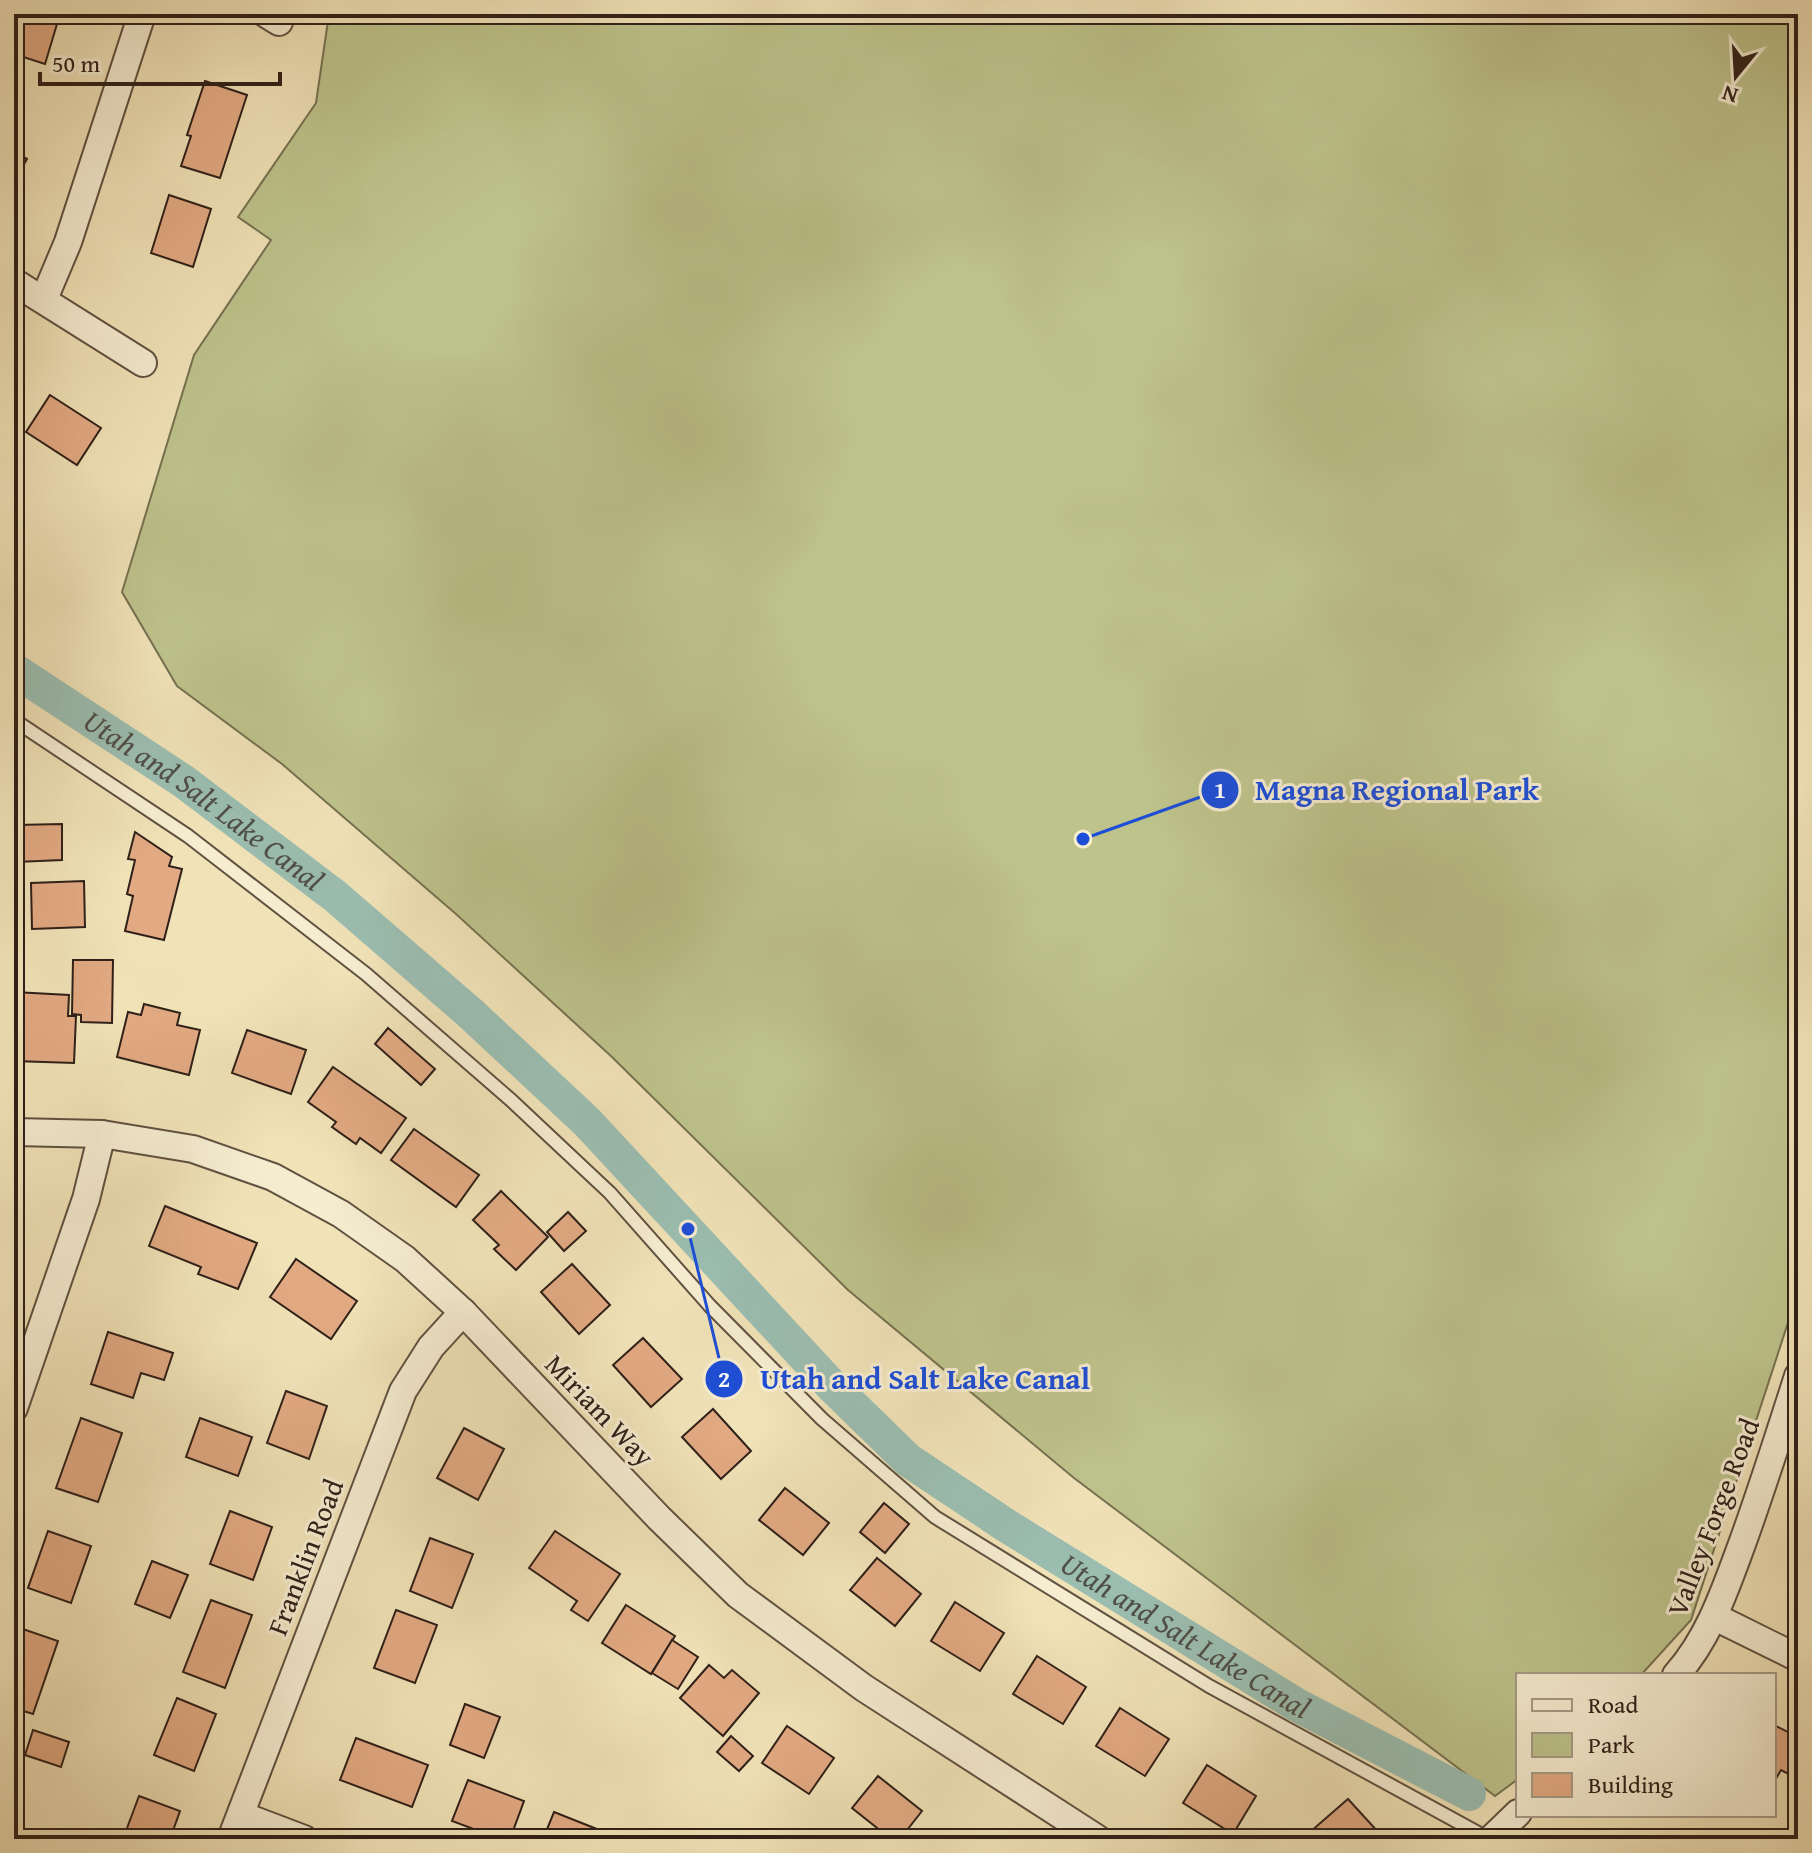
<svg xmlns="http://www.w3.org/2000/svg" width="1812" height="1853" viewBox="0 0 1812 1853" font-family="'Gentium Book Plus',serif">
  <rect width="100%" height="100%" fill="#f1e3b8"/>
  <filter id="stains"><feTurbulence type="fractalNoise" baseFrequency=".0025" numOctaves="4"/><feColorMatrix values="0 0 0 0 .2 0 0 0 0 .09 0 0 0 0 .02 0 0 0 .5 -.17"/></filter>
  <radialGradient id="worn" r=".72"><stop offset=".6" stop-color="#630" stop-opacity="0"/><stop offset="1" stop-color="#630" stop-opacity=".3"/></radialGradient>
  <polygon fill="#bec38c" stroke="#767252" stroke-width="2" points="329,14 1798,14 1798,1292 1691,1620 1641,1675 1518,1675 1518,1779 1495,1796 1074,1478 848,1290 612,1057 456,914 282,764 177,686 122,592 194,355 271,240 238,217 316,103"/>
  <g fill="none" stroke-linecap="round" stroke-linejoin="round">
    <path stroke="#9bbeb1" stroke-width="34" id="s1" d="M14,670L183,781L335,896L469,1012L587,1122L831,1385L908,1460L1007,1526L1295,1704L1469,1794"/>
  </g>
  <g fill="#e2aa83" stroke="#2f2019" stroke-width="2">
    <polygon points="15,14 60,14 45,64 14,54"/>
    <polygon points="205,81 247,95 220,178 181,166 191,136 187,135"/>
    <polygon points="14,152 27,159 14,182"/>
    <polygon points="169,195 211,209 193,267 151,253"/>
    <polygon points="50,395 101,428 77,465 26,432"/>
    <polygon points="62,824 62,860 16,862 16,825"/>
    <polygon points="135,832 172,857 169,866 182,869 164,940 125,931 133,896 127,894 135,860 128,859"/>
    <polygon points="84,881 85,927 32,929 31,883"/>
    <polygon points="73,960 113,960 112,1023 81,1022 81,1015 72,1014"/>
    <polygon points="14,992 69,995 68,1016 76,1016 74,1063 14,1061"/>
    <polygon points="144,1004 180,1013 177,1025 200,1030 189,1075 117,1057 128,1012 141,1015"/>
    <polygon points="388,1028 435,1069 421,1085 375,1044"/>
    <polygon points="247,1030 306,1050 291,1094 232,1073"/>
    <polygon points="333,1067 406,1118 381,1153 360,1138 356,1144 332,1127 336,1122 308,1102"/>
    <polygon points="414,1129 479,1175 456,1207 391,1160"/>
    <polygon points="501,1191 548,1237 516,1270 494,1249 499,1245 473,1220"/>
    <polygon points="165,1206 257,1243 238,1289 198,1274 201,1267 149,1246"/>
    <polygon points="568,1212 586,1231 564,1251 547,1232"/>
    <polygon points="296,1259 357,1301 331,1339 270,1297"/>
    <polygon points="572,1264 610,1305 579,1334 541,1292"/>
    <polygon points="108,1332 173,1353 164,1380 141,1373 133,1398 91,1384"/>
    <polygon points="643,1338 682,1379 651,1407 613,1365"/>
    <polygon points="286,1391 327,1406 309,1459 267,1443"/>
    <polygon points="713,1409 751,1451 721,1479 682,1437"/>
    <polygon points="81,1418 122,1433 98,1502 56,1488"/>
    <polygon points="200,1418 252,1437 238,1476 186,1457"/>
    <polygon points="464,1428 504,1449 478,1500 437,1478"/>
    <polygon points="785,1488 829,1523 803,1555 759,1520"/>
    <polygon points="884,1503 909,1524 885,1553 860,1532"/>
    <polygon points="230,1511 272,1527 253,1580 210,1564"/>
    <polygon points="48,1531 91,1546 71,1603 28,1588"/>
    <polygon points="555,1531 620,1574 588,1621 571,1610 577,1601 529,1568"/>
    <polygon points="430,1538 473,1554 452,1608 410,1591"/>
    <polygon points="877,1558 921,1594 895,1626 850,1590"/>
    <polygon points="152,1561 188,1575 170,1618 135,1604"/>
    <polygon points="211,1600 252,1615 225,1688 183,1672"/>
    <polygon points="955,1602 1004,1633 980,1671 931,1641"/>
    <polygon points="626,1605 675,1636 651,1674 602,1643"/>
    <polygon points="396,1610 437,1625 415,1683 374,1668"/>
    <polygon points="17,1627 58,1641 33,1714 14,1708 14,1635"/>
    <polygon points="672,1640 698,1657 678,1689 652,1673"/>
    <polygon points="1037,1656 1086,1687 1063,1724 1013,1694"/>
    <polygon points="709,1665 724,1678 732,1670 759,1693 723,1736 680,1698"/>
    <polygon points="177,1698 216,1714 194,1771 154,1755"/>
    <polygon points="465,1704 500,1717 484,1758 450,1745"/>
    <polygon points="1120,1708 1169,1739 1145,1776 1096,1746"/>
    <polygon points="1774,1725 1798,1737 1798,1779 1781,1770 1774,1782"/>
    <polygon points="787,1726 834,1758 809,1794 762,1763"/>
    <polygon points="33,1730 69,1742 61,1767 25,1755"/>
    <polygon points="731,1736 753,1756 739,1771 717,1752"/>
    <polygon points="356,1738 428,1765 412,1807 340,1780"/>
    <polygon points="1207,1765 1256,1796 1233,1834 1183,1803"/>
    <polygon points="878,1776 922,1811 900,1839 891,1839 852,1808"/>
    <polygon points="468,1780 524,1801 510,1839 500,1839 452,1821"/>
    <polygon points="139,1796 180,1811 170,1839 123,1839"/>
    <polygon points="1348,1799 1379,1833 1372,1839 1302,1839"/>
    <polygon points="554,1812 622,1839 543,1839"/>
  </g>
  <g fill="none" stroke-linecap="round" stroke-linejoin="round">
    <defs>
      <polyline id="service" points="14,720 188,836 366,974 512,1101 610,1193 710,1306 822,1419 935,1517 1209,1686 1489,1839"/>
      <g id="minor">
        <polyline points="266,14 279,22"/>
        <polyline points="14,282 143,363"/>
        <polyline points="44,299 68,242 142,14"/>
        <polyline points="14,1132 102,1134 193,1149 273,1177 341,1214 405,1259 463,1312 659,1518 738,1595 864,1688 1098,1839"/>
        <polyline points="14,1408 86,1199 102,1134"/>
        <polyline points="1715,1617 1798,1658"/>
        <path d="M1676,1675C1709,1638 1725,1590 1742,1544C1762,1489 1780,1432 1798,1376"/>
        <polyline points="241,1815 304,1839"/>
        <polyline points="231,1839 403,1391 431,1347 463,1312"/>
        <polyline points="1491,1839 1518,1813"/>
      </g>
    </defs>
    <use href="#service" stroke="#605141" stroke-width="16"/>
    <use href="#minor" stroke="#605141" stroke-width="30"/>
    <use href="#service" stroke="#f6edd1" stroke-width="12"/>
    <use href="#minor" stroke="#f6edd1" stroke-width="26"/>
  </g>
  <g text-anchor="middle" stroke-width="6" stroke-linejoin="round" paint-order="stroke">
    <g font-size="28" fill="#2f2019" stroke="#f6edd1">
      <text transform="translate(600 1410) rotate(46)" y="10">Miriam Way</text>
      <text transform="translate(1713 1517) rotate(-69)" y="10">Valley Forge Road</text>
      <text transform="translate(305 1557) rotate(-69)" y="10">Franklin Road</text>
    </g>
    <g font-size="30" font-style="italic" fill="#4f4f47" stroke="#f6edd1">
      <text dy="10" stroke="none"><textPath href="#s1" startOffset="230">Utah and Salt Lake Canal</textPath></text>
      <text dy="10" stroke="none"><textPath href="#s1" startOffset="1526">Utah and Salt Lake Canal</textPath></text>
    </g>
  </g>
  <path fill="none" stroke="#1d4ed8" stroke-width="3" d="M1083 839L1220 790M688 1229L724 1379"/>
  <g fill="#1d4ed8" stroke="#f6edd1" stroke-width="3">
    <circle cx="1083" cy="839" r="8"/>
    <circle cx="688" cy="1229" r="8"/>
    <circle cx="1220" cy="790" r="20"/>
    <circle cx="724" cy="1379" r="20"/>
  </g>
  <g font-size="24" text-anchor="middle" font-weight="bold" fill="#fff">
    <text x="1220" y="798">1</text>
    <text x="724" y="1387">2</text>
  </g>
  <g font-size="30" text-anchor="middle" font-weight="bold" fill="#1d4ed8" stroke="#f6edd1" stroke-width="6" stroke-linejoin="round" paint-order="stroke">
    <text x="1397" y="800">Magna Regional Park</text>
    <text x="925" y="1389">Utah and Salt Lake Canal</text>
  </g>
  <rect width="1812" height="1853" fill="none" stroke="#f1e3b8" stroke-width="48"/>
  <rect x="16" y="16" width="1780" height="1821" fill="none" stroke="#2f2019" stroke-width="4"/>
  <rect x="24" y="24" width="1764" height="1805" fill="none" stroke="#2f2019" stroke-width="2"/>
  <rect x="1516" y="1673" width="260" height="144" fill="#f6edd1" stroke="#a69b87" stroke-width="2"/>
  <rect x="1532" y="1699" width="40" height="12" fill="#f6edd1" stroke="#a69b87" stroke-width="2"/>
  <text x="1588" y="1713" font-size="24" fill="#2f2019">Road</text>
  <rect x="1532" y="1733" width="40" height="24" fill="#bec38c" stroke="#a69b87" stroke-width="2"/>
  <text x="1588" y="1753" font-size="24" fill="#2f2019">Park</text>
  <rect x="1532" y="1773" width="40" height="24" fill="#e2aa83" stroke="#a69b87" stroke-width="2"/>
  <text x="1588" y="1793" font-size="24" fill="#2f2019">Building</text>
  <g transform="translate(1736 76) rotate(198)" stroke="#f6edd1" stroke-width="6" paint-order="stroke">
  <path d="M0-6L14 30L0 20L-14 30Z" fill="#2f2019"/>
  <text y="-12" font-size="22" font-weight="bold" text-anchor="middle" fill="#2f2019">N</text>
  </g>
  <path d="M40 72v12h240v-12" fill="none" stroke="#2f2019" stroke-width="4"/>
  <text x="52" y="72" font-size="24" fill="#2f2019" stroke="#f6edd1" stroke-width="6" paint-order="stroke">50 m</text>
  <rect width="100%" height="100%" filter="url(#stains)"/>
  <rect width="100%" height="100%" fill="url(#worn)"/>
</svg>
